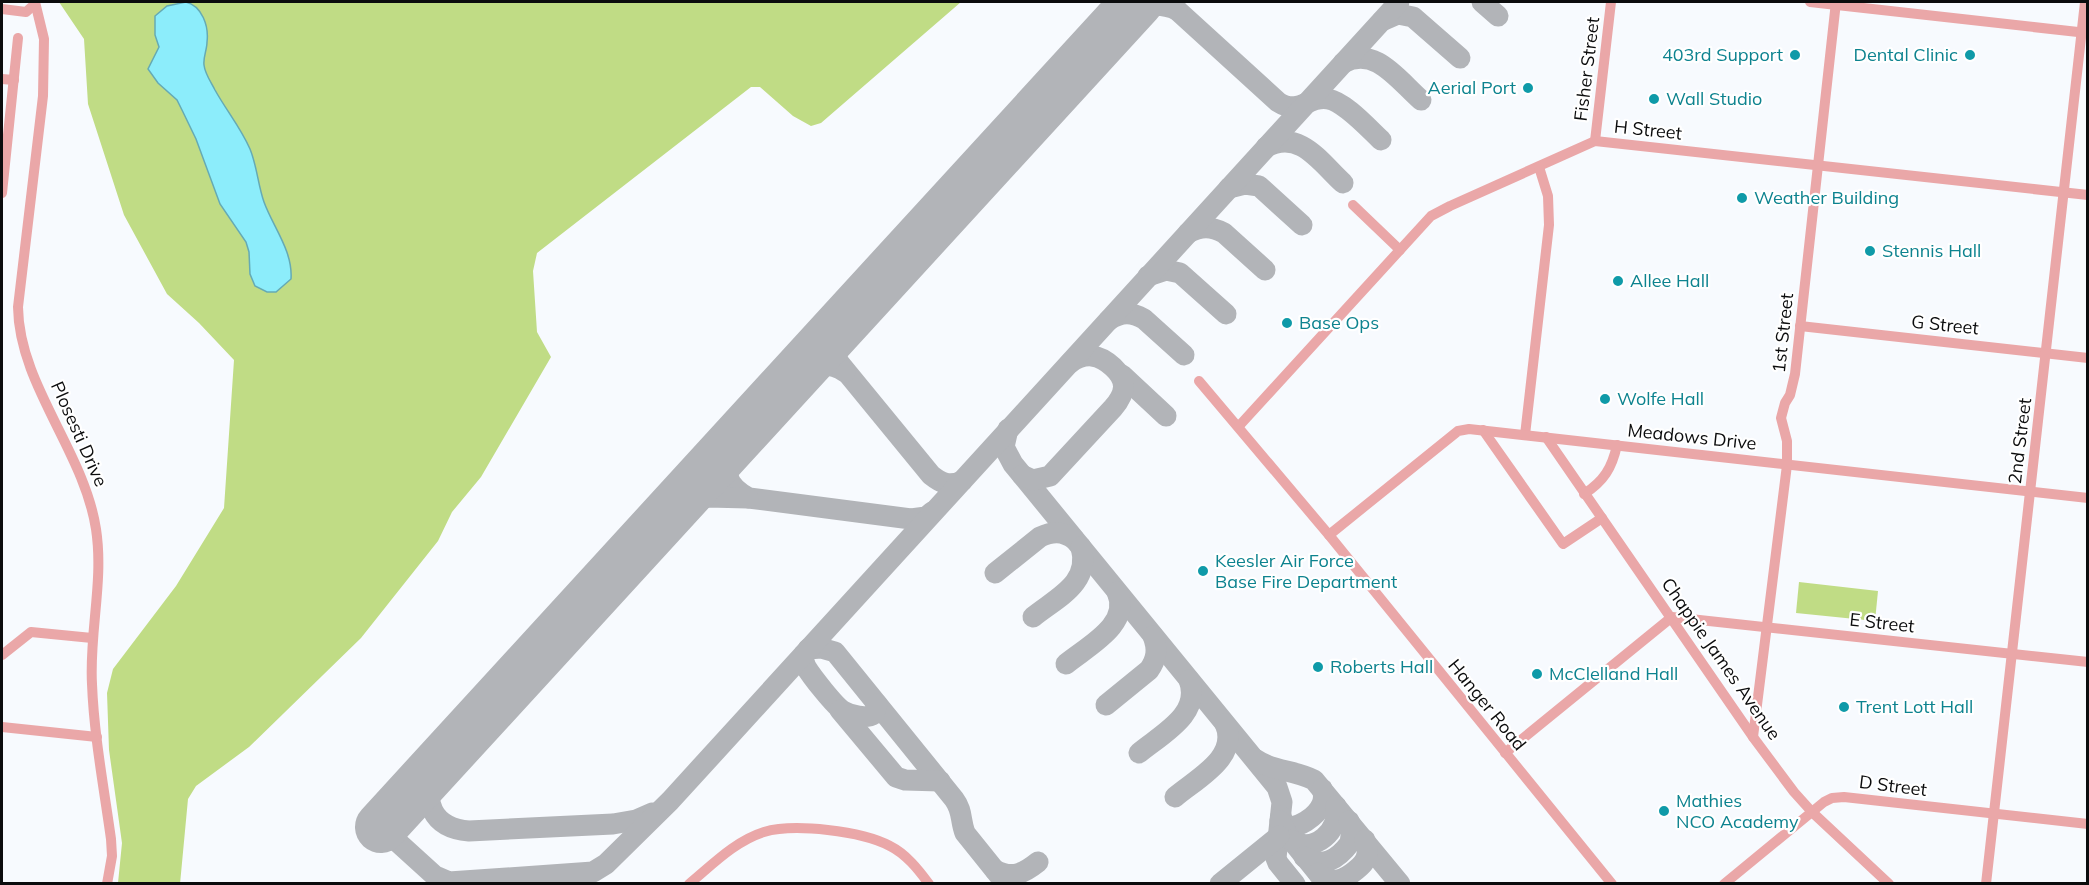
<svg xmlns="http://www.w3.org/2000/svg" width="2089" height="885" viewBox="0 0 2089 885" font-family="Mulish,sans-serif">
  <rect width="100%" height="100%" fill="#f7fafe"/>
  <g fill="#c0dc85">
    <polygon points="59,2 961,2 821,123 811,126 793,116 760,87 751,87 537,253 533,271 537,332 551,357 481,477 452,512 438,541 361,638 249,747 196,786 188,799 180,884 118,883 122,843 109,750 107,693 113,669 176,586 224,508 234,360 199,323 167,294 124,215 88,104 84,39"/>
    <polygon points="1799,582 1878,591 1875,621 1796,613"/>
  </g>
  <path fill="#8cedfb" stroke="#65aab4" stroke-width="1.5" d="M186,2C202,6 209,26 207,42C207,50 203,57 204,65C205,74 211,82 215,90C226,110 241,128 250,149C257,166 258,185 264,202C273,227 293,251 291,279L276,292H267L255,286L250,274L249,252L246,242L220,204L196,139L182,110L177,100L158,83L148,69L159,47L155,35V16L167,6Z"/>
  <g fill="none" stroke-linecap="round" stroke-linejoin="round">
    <g stroke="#b2b4b8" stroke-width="21">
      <path d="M1172,2L1177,10L1278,102C1300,116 1308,95 1328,99C1345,102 1368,128 1381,140"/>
      <polyline points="1482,2 1498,16"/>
      <path d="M1127,12C1144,5 1160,2 1177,10"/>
      <polyline points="1382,21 1398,14 1413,17 1460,58"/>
      <path d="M1343,63C1375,45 1398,80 1421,100"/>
      <path d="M1266,147C1300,129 1320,162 1343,183"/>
      <polyline points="1229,188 1245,184 1259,186 1302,225"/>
      <path d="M1188,233C1201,226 1211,226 1224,233L1265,270"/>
      <polyline points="1148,276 1166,270 1180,273 1226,314"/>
      <path d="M1109,320C1122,312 1131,312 1144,319L1184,355"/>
      <path d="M836,330C828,345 832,350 840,364L931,475C941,483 949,487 962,481"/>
      <path d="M800,370C816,364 831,362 845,372"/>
      <polyline points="1122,375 1166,416"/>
      <polyline points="1008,429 1004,447 1013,464 1277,787 1282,802 1276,858 1278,863 1295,884"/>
      <path d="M732,441C724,468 722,484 749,498L911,519L926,517L932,512"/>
      <path d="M1022,475L1033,480L1050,476L1113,408C1126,393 1128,381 1113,367C1099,354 1085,352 1070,363"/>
      <polyline points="670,510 708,497 748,498"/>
      <path d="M995,573L1040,537C1053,531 1062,531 1074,539"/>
      <path d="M1033,617C1058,597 1091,583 1081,547"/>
      <path d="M808,649L821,648L835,652L954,799C963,811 960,820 965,833L1006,884"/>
      <path d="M804,654C803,659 804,663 806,667C812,677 835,706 843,711C851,716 867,719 874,714L877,704"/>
      <path d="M1066,664C1088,646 1132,624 1117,592"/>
      <path d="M1106,705L1149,670C1157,659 1158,649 1153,636"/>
      <polyline points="840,710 896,777 905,780 940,781"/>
      <path d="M1139,753C1162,734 1202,714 1189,680"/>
      <path d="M1255,759C1271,771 1295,770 1314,780L1400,884"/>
      <path d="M435,768C421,801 432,828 469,831L613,824L636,820L652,813"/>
      <path d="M1175,797C1196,779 1240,757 1225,724"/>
      <path d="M1281,816L1284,825C1297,831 1317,816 1322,804C1324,799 1324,794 1322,789"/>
      <polyline points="1280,821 1288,836 1326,883"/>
      <polyline points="381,827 435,876 449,882 593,872 606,864 670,801 1399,2"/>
      <path d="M1291,840C1314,855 1341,830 1336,806"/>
      <path d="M1304,857C1323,869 1338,859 1350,843L1352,829L1349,821"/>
      <path d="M995,870C1012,879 1023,874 1038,862"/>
      <path d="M1318,873C1331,885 1343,881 1356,870C1361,866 1366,862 1367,854C1368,850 1366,845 1365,840"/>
      <polyline points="1220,884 1279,836"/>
    </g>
    <polyline stroke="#b2b4b8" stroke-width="52" points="381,827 1137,2"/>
    <g stroke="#eaa7a8" stroke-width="10">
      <path d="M35,2L44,39L43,96L18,307C19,385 84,451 96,529C104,581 89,633 92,684C94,736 104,788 111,839L112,856L107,884"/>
      <polyline points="1810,2 2087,33"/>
      <polyline points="2,9 26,12 35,4"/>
      <polyline points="2,79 14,80"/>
      <polyline points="1595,141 1611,2"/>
      <polyline points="2,193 18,38"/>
      <polyline points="1353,205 1400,250"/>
      <polyline points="1800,326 2088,358"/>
      <polyline points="1199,381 1329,535 1612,884"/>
      <polyline points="1239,426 1431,216 1450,206 1595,141 2088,195"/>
      <polyline points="1483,430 1563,544 1602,518"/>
      <polyline points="1525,435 1549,225 1548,196 1539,167"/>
      <polyline points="1546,437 1753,737 1794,792 1812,812 1889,884"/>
      <path d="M1584,494C1604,481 1612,468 1617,445"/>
      <polyline points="1329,535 1458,431 1469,429 2088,498"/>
      <polyline points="2,655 31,632 92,638"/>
      <polyline points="2,727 97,737"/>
      <polyline points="1753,737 1787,465 1787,441 1781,418 1785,403 1790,395 1795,374 1836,2"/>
      <polyline points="1505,753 1672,617 2088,662"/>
      <path d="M689,884C712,865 735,841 764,832C794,823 862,831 890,846C906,854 918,869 929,884"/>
      <polyline points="1724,884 1824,802 1832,798 1844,797 2088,824"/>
      <polyline points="1986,884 2085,2"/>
    </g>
  </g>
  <g fill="#0f9aa8" stroke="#fff" stroke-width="2">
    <circle cx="1795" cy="55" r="6"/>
    <circle cx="1970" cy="55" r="6"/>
    <circle cx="1528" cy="88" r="6"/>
    <circle cx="1654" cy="99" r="6"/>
    <circle cx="1742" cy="198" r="6"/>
    <circle cx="1870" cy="251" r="6"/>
    <circle cx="1618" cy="281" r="6"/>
    <circle cx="1287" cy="323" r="6"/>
    <circle cx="1605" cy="399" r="6"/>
    <circle cx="1203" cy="571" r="6"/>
    <circle cx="1318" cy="667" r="6"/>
    <circle cx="1537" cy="674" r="6"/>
    <circle cx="1844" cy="707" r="6"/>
    <circle cx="1664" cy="811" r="6"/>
  </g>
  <g text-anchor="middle" stroke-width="4.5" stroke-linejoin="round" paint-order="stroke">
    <g font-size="18" fill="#0d838f" stroke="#fff" text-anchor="start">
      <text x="1783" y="61" text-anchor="end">403rd Support</text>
      <text x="1958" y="61" text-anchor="end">Dental Clinic</text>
      <text x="1516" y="94" text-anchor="end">Aerial Port</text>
      <text x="1666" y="105">Wall Studio</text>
      <text x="1754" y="204">Weather Building</text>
      <text x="1882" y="257">Stennis Hall</text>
      <text x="1630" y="287">Allee Hall</text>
      <text x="1299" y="329">Base Ops</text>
      <text x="1617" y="405">Wolfe Hall</text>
      <text x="1215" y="567">Keesler Air Force<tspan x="1215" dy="21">Base Fire Department</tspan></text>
      <text x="1330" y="673">Roberts Hall</text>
      <text x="1549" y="680">McClelland Hall</text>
      <text x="1856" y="713">Trent Lott Hall</text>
      <text x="1676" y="807">Mathies<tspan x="1676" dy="21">NCO Academy</tspan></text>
    </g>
    <g font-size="18" fill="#0b0c0d" stroke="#fff">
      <text transform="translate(1587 69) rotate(-83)" y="6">Fisher Street</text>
      <text transform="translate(1648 130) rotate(6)" y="6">H Street</text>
      <text transform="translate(1945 325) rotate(6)" y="6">G Street</text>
      <text transform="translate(1783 333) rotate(-84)" y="6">1st Street</text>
      <text transform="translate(79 434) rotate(66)" y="6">Plosesti Drive</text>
      <text transform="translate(1692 437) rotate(6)" y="6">Meadows Drive</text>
      <text transform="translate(2020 441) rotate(-83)" y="6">2nd Street</text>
      <text transform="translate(1882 623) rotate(6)" y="6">E Street</text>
      <text transform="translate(1721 659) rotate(55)" y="6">Chappie James Avenue</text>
      <text transform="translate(1487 705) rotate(51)" y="6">Hanger Road</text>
      <text transform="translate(1893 786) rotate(7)" y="6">D Street</text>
    </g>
  </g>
  <rect width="2089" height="885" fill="none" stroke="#0b0c0d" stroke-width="6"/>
</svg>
